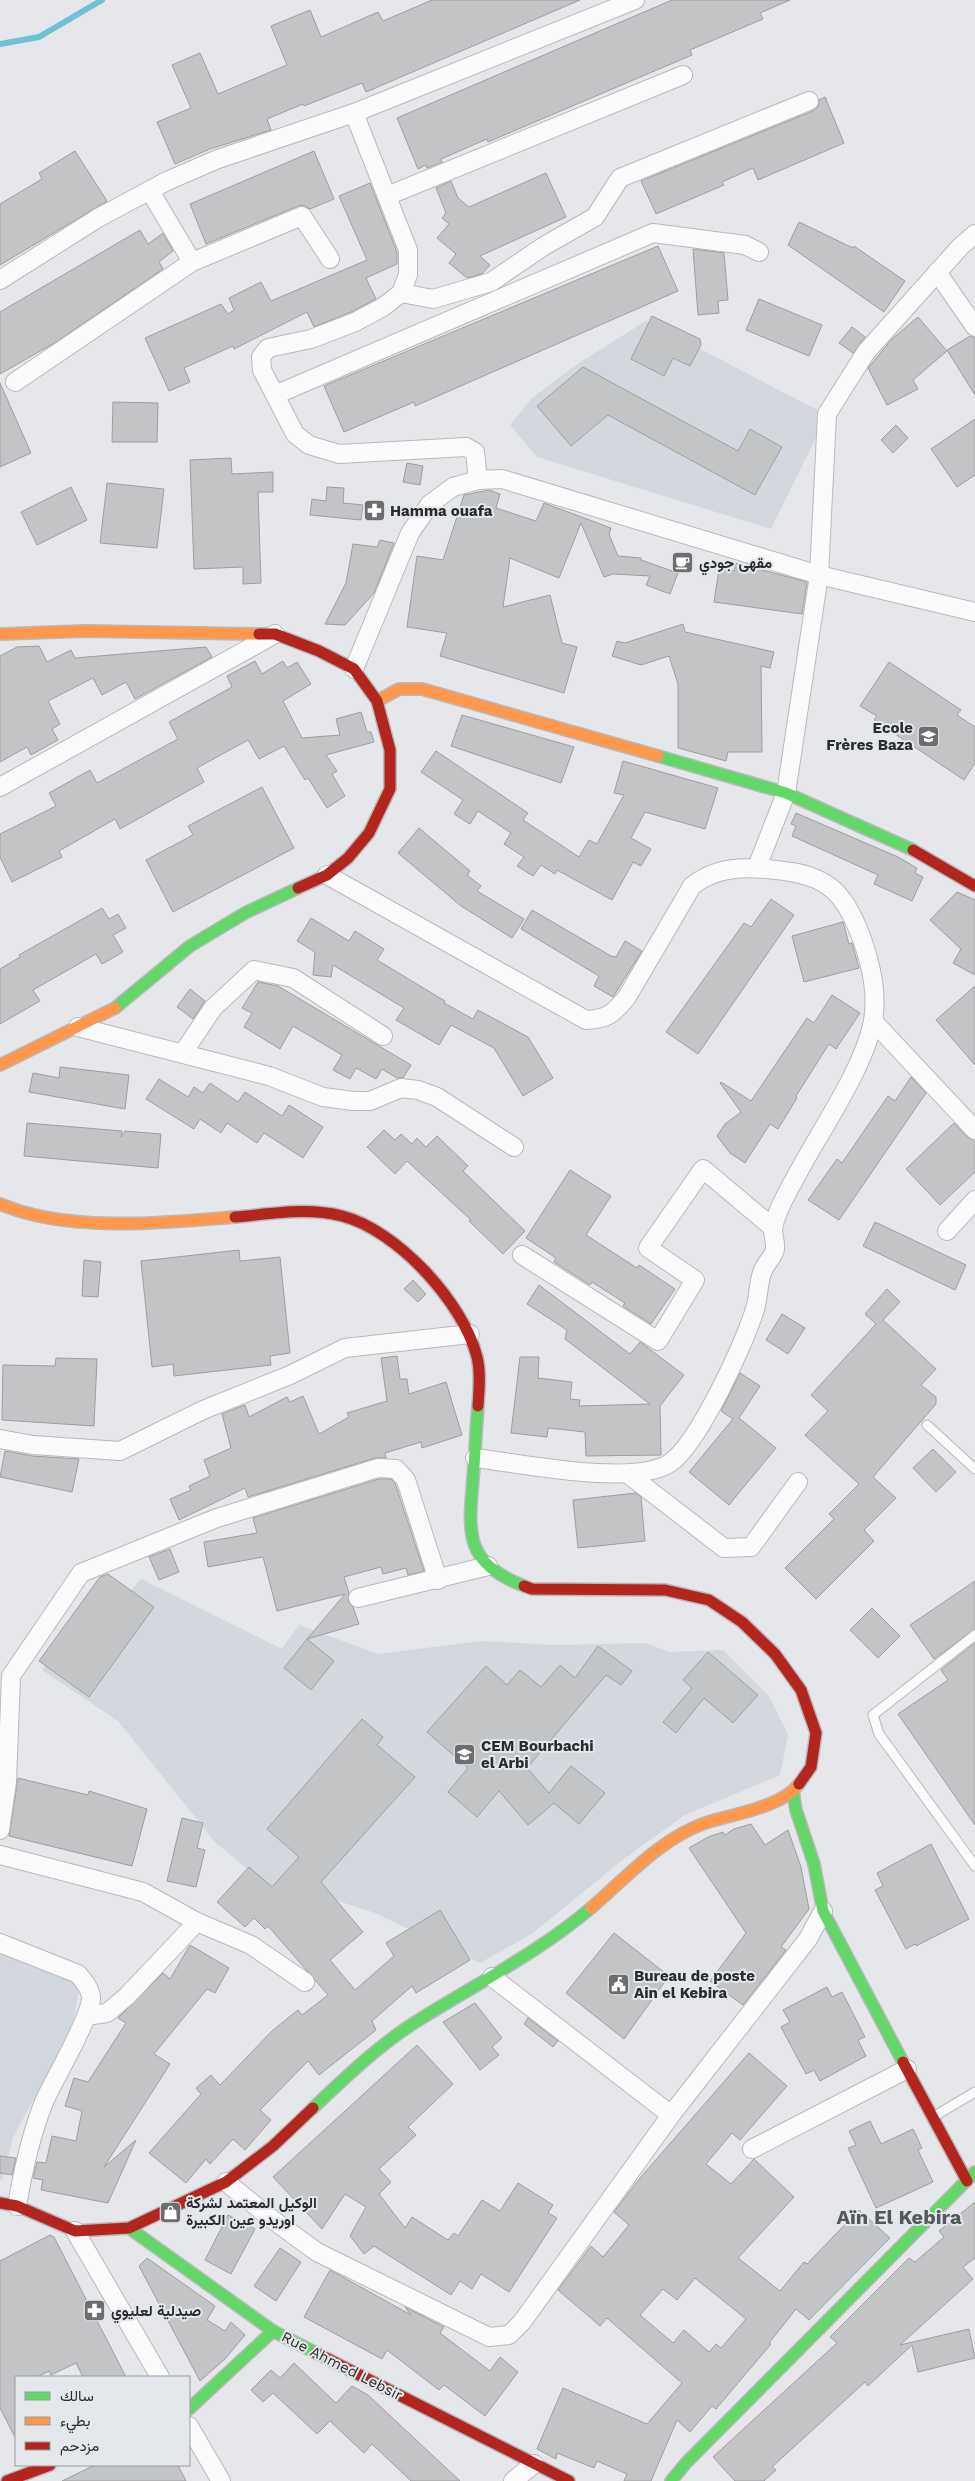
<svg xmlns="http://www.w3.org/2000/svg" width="975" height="2481" viewBox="0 0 975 2481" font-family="'Work Sans',Vazirmatn,sans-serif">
  <rect width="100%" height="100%" fill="#e5e7ea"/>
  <g fill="#d2d8de">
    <polygon points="646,321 827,415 771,529 537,457 510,425 531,399 573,367"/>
    <polygon points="141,1579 282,1649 299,1625 378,1654 481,1641 556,1645 645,1643 670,1652 723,1650 769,1696 788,1735 780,1775 685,1815 625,1858 533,1933 480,1963 375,1913 323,1896 275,1892 215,1842 118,1721 42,1670 101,1583 126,1596"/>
    <polygon points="0,1949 65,1975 79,1988 74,2021 49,2072 14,2135 2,2180 0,2179"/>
  </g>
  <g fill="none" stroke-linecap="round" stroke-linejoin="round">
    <polyline stroke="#6fc2d3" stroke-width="6" points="0,44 39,37 102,0"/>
  </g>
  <g fill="#c3c4c5" stroke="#9e9ea0" fill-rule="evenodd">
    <polygon points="432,0 580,0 366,92 362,83 304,106 303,104 267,119 271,130 210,149 175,164 157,122 191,108 172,65 200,53 218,94 287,65 271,26 310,10 321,37 378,12 383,21"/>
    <polygon points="672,0 790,0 760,13 763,19 690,50 692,55 488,142 487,139 441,159 442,162 427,168 426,165 418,169 397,118"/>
    <polygon points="825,97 844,143 758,180 753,168 722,182 724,185 656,214 641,181 813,111 818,107 819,100"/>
    <polygon points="75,151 107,201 0,265 0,204 42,179 39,173"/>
    <polygon points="314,151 334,199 310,209 303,205 298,206 206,244 190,204"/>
    <polygon points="546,173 566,217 480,256 490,265 482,274 467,278 449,263 456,254 437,238 449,224 442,218 446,213 436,188 451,181 458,198 469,207"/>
    <polygon points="370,183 397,252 397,264 366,278 376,299 351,312 314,327 307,312 234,349 233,346 184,368 190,382 169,391 145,338 221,304 228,314 234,310 229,298 261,282 271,301 367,260 339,196"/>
    <polygon points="799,222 853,248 854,246 905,281 884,312 788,245"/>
    <polygon points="140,230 148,244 163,233 173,251 159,262 163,269 56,342 0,374 0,312"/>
    <polygon points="658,246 678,291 415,406 414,402 344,432 324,386"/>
    <polygon points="693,249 724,253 728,300 718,301 719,313 698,315"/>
    <polygon points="759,299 822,325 809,356 746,330"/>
    <polygon points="652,316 700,339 701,345 690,366 673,358 664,376 631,359"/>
    <polygon points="918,317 947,351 913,380 918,389 887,405 868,368 892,339"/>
    <polygon points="852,327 865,337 853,353 839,343"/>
    <polygon points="970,336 975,338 975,395 947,350"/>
    <polygon points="583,367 738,451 750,429 782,447 755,495 608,415 571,446 537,406"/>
    <polygon points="0,383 31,453 0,467"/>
    <polygon points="113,402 158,403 157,442 112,442"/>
    <polygon points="975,419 975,475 957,487 931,449"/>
    <polygon points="896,425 908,438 893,453 881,440"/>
    <polygon points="231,458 232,474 273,472 273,492 258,492 261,583 243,584 243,567 194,569 190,460"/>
    <polygon points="407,463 423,466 420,485 403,482"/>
    <polygon points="107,483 164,489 157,548 100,543"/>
    <polygon points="71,487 87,520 37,545 21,512"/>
    <polygon points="327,487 344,488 343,503 363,505 361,520 310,515 312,499 326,501"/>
    <polygon points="489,490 500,494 496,508 536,521 544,503 611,528 609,534 618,556 641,558 641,560 678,573 670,594 646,585 650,576 613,574 604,577 581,523 559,578 510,558 503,607 550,595 562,643 577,647 564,693 440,656 447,633 407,627 417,556 443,560 464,495"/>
    <polygon points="380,540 394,543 374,593 345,625 325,624 346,583 353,544 377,547"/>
    <polygon points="736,563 807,582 802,614 714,602 719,569 734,571"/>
    <polygon points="683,624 685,632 774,652 770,668 761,666 762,752 728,752 726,761 678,748 678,684 669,656 641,665 612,656 617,641 625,643"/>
    <polygon points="39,646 47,662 71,650 75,658 206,647 212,657 135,699 126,682 102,695 93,678 48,701 60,724 52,729 58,740 31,755 27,747 0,762 0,656 17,647"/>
    <polygon points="255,661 262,674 283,661 287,668 297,662 311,684 283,701 302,738 340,735 336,719 361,712 367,732 371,732 374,742 326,755 337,771 332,774 345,796 327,808 308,778 305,780 284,746 259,759 248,740 197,768 204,782 120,829 115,819 59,851 62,857 12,882 0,857 0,834 56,806 49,793 90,770 97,783 178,739 169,722 232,687 227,676"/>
    <polygon points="889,662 961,710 957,715 975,727 975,763 964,780 874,720 877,716 860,706"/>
    <polygon points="462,715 574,747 561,783 451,746"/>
    <polygon points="436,751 528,813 523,820 579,857 589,840 597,844 624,795 614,793 623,761 718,788 705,829 645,812 631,838 651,849 641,866 633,862 612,900 557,870 555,874 541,865 533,876 517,866 524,857 504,844 511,833 478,811 470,824 454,814 463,800 421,772"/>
    <polygon points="262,787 294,848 173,912 146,860 193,835 188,826"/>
    <polygon points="796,813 898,857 917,868 915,873 923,877 912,901 874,884 878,875 792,836 796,826 791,824"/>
    <polygon points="419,828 470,871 467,875 481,886 477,891 524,919 512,938 461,906 398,853"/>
    <polygon points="957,892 975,900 975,975 953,963 961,949 930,920"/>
    <polygon points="771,899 794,915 698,1054 666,1032 744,923 751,927"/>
    <polygon points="102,908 109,919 118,914 126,928 113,935 123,952 102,964 96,954 33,990 40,1001 0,1024 0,969 20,957 19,955"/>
    <polygon points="532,910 611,956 616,957 625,941 642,951 613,997 594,986 599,976 521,929"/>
    <polygon points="311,918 349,941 355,931 384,949 377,960 445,1001 444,1003 473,1019 478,1010 528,1037 553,1078 523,1096 494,1048 451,1025 439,1045 396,1020 404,1008 333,965 331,977 313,975 315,952 297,941"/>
    <polygon points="843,922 849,944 852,943 859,968 804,982 792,936"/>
    <polygon points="258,982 278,986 411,1065 403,1078 397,1078 382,1069 376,1079 356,1068 350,1079 333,1070 342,1055 293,1026 280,1049 244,1027 252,1013 242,1008"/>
    <polygon points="975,986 975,1065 936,1020"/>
    <polygon points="190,989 205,1001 193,1019 177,1007"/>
    <polygon points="832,995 860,1013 836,1049 829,1044 796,1096 797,1098 778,1129 770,1124 745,1163 730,1153 717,1136 725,1124 741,1112 720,1083 721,1082 751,1101 807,1018 814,1023"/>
    <polygon points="60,1067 129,1075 125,1109 29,1092 33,1073 59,1078"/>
    <polygon points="911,1077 926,1093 839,1220 808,1200 837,1159 842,1163 888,1096 895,1101"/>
    <polygon points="159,1079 188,1097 194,1087 203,1093 210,1083 238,1102 245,1092 282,1116 289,1105 323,1127 303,1158 264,1133 257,1143 227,1123 221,1133 200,1119 194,1129 146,1099"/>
    <polygon points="27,1123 122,1131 121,1137 125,1131 161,1134 158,1168 24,1156"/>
    <polygon points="954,1123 967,1137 975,1142 975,1172 940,1205 906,1169"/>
    <polygon points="384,1130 395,1140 401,1134 412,1144 417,1138 426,1147 437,1136 468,1166 463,1171 525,1231 503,1254 469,1221 471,1220 407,1161 395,1174 367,1147"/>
    <polygon points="570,1170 611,1196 586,1235 637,1268 639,1265 675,1289 651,1324 623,1306 625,1303 592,1282 590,1285 554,1262 556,1258 526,1238"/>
    <polygon points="875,1222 966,1265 955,1290 863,1246"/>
    <polygon points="239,1250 240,1261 280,1257 290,1353 270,1356 271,1365 174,1376 173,1364 152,1367 141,1261"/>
    <polygon points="84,1260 101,1262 98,1297 82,1296"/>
    <polygon points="413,1280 426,1294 418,1302 404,1289"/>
    <polygon points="539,1285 630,1354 640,1342 684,1375 660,1406 661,1455 586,1456 585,1432 548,1428 547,1437 511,1433 520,1357 539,1357 538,1378 572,1382 570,1399 580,1400 579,1406 650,1404 565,1339 567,1330 527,1304"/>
    <polygon points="887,1289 900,1302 883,1320 936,1369 921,1385 936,1397 936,1404 873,1477 896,1498 864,1530 874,1541 816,1599 785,1568 834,1519 829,1514 859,1484 805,1435 828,1411 811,1395 876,1324 865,1314"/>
    <polygon points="782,1314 805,1328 788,1354 766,1340"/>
    <polygon points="397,1356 400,1379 407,1379 409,1394 446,1382 462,1435 422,1448 421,1442 385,1453 386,1458 375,1458 248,1497 245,1488 179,1520 170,1499 191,1490 189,1486 210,1476 204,1460 231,1448 222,1414 245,1405 249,1417 287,1397 290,1402 303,1396 319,1434 349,1417 347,1413 387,1401 381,1358"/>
    <polygon points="56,1358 97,1359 94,1426 2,1420 3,1365 55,1366"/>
    <polygon points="740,1373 760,1386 739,1418 776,1448 729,1505 689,1472 733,1419 721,1411"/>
    <polygon points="933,1449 956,1472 936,1492 913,1468"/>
    <polygon points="5,1451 32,1456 79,1459 72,1492 0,1477"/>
    <polygon points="379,1479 391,1479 395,1483 424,1571 408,1575 406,1568 383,1574 381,1567 344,1577 349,1593 348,1601 353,1607 359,1624 307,1639 345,1594 277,1611 263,1557 208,1567 204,1542 257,1533 253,1518"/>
    <polygon points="636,1493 641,1497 645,1541 578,1548 573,1500"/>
    <polygon points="170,1549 179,1572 159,1580 149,1557"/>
    <polygon points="108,1574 154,1607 89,1697 39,1661 100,1577"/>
    <polygon points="975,1581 975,1629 934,1659 910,1625"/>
    <polygon points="872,1608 900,1636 878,1658 850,1630"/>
    <polygon points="307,1639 334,1661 311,1690 284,1668"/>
    <polygon points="975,1643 975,1825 898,1714 948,1680 941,1670"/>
    <polygon points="598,1646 632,1671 621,1685 606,1675 527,1768 549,1793 571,1766 605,1793 579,1824 554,1803 528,1825 499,1791 477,1817 448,1792 468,1768 427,1732 486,1666 507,1685 520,1670 541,1687 560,1665 575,1678"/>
    <polygon points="708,1652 758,1695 733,1723 704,1698 676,1733 663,1722 692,1688 683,1680"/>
    <polygon points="362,1719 383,1737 377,1745 415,1777 321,1882 363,1932 330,1960 355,1990 394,1956 386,1943 440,1910 470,1960 416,1993 412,1986 372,2021 376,2030 319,2075 308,2061 260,2110 271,2120 245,2150 233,2139 210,2164 206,2159 186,2183 149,2153 201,2094 196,2088 211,2075 220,2085 272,2031 298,2010 302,2015 328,1995 268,1926 265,1929 254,1918 245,1927 217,1902 249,1867 272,1887 299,1857 267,1829"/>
    <polygon points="18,1778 88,1795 89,1791 147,1809 132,1866 9,1836"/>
    <polygon points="182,1818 203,1823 197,1848 205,1850 196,1887 167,1881"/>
    <polygon points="751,1824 765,1845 788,1830 801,1867 809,1909 781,1947 786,1950 743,2005 710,1981 746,1933 689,1848 708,1837 723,1832 725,1835 734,1829"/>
    <polygon points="931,1844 969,1919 916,1946 915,1944 906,1949 875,1890 883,1886 877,1873"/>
    <polygon points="614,1933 669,1976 624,2039 566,1993"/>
    <polygon points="190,1945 229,1968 215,1993 207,1989 154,2054 170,2064 104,2167 136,2140 108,2203 41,2190 43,2180 33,2178 37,2162 46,2163 52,2136 76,2141 82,2111 65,2106 74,2078 88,2082 126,2023 118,2018 163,1973 170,1979"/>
    <polygon points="827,1987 832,1997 842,1992 865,2037 858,2040 866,2056 820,2081 814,2070 806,2074 781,2027 790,2022 783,2010"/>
    <polygon points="475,2003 502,2038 492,2047 499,2055 480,2070 443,2022"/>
    <polygon points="528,2018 558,2041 553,2047 524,2024"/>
    <polygon points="417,2045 453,2084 408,2127 416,2135 379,2169 391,2182 379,2194 405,2228 412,2217 448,2240 454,2233 458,2236 482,2200 500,2211 518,2183 553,2205 548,2213 557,2218 509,2292 481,2274 472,2289 460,2281 451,2295 374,2246 364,2254 350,2236 366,2207 345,2194 322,2229 273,2177"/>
    <path d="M749,2053L787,2086L740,2140L732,2133L706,2164L731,2184L754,2159L794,2197L738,2258L780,2291L804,2262L807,2264L859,2210L890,2238L809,2320L796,2309L769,2343L771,2344L716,2409L712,2406L690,2432L677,2420L651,2481H624L627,2474L597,2461L594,2468L557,2453L556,2459L537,2449L563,2388L647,2424L682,2383L607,2318L600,2326L558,2290L591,2246L603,2257L629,2225L614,2212L640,2178ZM695,2278L746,2319L721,2348L716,2344L709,2352L684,2330L673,2343L640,2315L663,2289L677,2300Z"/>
    <polygon points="870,2121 881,2144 913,2129 922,2148 918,2150 933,2182 876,2208 848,2148 856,2145 849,2131"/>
    <polygon points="0,2156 16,2158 12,2175 0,2173"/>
    <polygon points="975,2202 975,2258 963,2267 973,2279 900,2345 969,2329 975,2358 918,2372 912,2345 868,2386 865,2382 772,2467 776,2470 764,2481 735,2481 713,2457 837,2343 830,2337 909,2258 915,2262 944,2237 939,2231"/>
    <polygon points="228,2215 255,2229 231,2274 205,2260"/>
    <polygon points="50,2235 54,2237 126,2377 83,2377 76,2363 51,2375 49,2371 37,2377 16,2377 16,2439 0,2408 0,2261"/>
    <polygon points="280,2248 301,2262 276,2301 254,2286"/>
    <polygon points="147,2258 215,2306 207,2320 225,2331 231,2322 245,2335 225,2359 200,2381 139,2266"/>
    <polygon points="330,2270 411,2315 405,2307 444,2327 440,2333 490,2371 500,2357 518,2372 485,2416 444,2385 439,2390 387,2350 382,2359 304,2317"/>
    <polygon points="294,2363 336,2403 352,2386 368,2395 460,2481 411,2481 372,2444 364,2453 330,2421 317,2434 273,2393 263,2402 251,2390 271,2370 280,2378"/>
    <polygon points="95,2465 178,2465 186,2481 62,2481"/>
  </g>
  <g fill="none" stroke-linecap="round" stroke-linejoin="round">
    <defs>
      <g id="lane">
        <polyline points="927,1425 975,1469"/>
        <polyline points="975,1635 873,1715 879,1734 975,1866"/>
        <polyline points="933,2117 975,2092"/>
      </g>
      <g id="street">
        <polyline points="354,113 408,250 408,275 401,293 383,307 355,322 311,339 268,348 261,357 262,370 295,434 309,445 339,454 466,447 475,452 478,480"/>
        <polyline points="150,191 192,262"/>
        <polyline points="387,196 683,75"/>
        <polyline points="937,272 975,327"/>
        <polyline points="0,280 98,218 167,181 218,159 354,113 635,0"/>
        <polyline points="401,293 433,299 491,282 544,246 595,217 620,178 809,101"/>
        <polyline points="15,382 192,262 302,216 330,259"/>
        <polyline points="275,395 653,233 745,245 759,252"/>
        <polyline points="354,669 410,533 430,504 453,487 478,480 502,479 819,575 975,612"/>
        <polyline points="0,787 275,634"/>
        <polyline points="757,867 786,793 819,575 827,414 866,352 961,246 975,234"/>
        <path d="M327,875L586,1020C608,1019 613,1014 627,997L692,886C720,863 757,867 791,872C829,878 844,895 858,929C869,956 878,991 873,1021C864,1068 822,1128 799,1171C790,1188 779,1205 774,1224C771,1232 776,1240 775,1249C774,1256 766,1263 763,1270C758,1282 759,1296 755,1309C745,1343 698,1444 670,1463C633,1487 520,1463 475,1458"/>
        <polyline points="873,1021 975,1130"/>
        <polyline points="78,1027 269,1076 323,1097 353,1101 370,1101 401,1088 418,1090 437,1097 514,1147"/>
        <polyline points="183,1053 213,1008 254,970 293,978 383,1036"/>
        <polyline points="947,1231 975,1200"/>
        <polyline points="522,1255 658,1341 695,1280 648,1248 703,1169 772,1227"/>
        <polyline points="0,1439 33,1445 120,1451 203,1410 290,1375 345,1348 470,1334"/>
        <polyline points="628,1474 724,1548 751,1547 798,1482"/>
        <polyline points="358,1598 488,1566"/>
        <polyline points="0,1830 7,1782 11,1676 81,1573 217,1518 378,1468 396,1469 406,1480 438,1580"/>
        <polyline points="0,1855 143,1892 197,1922 251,1945 305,1982"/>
        <path d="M0,1943L78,1974C84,1981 90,1988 91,1997C92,2016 53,2081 44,2102C30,2137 23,2170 17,2206"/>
        <polyline points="492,1977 671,2115"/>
        <polyline points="86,2016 107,2013 127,1996 197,1922"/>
        <polyline points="752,2149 907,2069"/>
        <polyline points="226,2182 273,2220 317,2252 489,2337 509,2335 522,2322 671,2115 808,1939 823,1911"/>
        <polyline points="75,2231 160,2377"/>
        <polyline points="189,2426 221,2481"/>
        <polyline points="513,2481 534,2464"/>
      </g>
      <g id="fast">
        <polyline points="658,756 786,793 913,850"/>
        <polyline points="115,1008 190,946 245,913 298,888"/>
        <path d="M478,1406C476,1430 475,1455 473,1479C468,1534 465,1563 524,1586"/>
        <polyline points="793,1791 796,1810 814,1864 823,1911 903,2062"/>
        <path d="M313,2108C347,2076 382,2042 422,2018C480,1982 539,1952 591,1908"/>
        <polyline points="129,2228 273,2331 316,2353"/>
        <polyline points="189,2409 273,2331"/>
        <polyline points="671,2481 686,2463 975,2172"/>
      </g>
      <g id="slow">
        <polyline points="0,634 86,631 259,634"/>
        <polyline points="377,701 399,689 422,689 658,756"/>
        <polyline points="0,1065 115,1008"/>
        <path d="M0,1204C67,1233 164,1223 235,1217"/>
        <path d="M591,1908C626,1878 660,1839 705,1823C732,1814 781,1808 799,1784"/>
      </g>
      <g id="jam">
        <polyline points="259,634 275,634 319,651 354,669 377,701 390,750 390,789 369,833 348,858 327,875 298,888"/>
        <polyline points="913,850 975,886"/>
        <path d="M235,1217C271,1214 307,1207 342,1216C397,1230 463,1302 477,1357C481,1373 479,1390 478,1406"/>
        <polyline points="524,1586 532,1589 665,1590 709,1600 742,1622 775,1654 801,1690 816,1733 811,1767 799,1784"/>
        <polyline points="903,2062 967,2181"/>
        <polyline points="0,2203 17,2206 75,2231 129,2228 226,2182 273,2146 313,2108"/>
        <polyline points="316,2353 569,2481"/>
        <polyline points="7,2481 50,2465"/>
      </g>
    </defs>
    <use href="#lane" stroke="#b8b9bb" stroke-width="11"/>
    <use href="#street" stroke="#b8b9bb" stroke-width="20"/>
    <use href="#fast" stroke="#b8b9bb" stroke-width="14"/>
    <use href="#slow" stroke="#b8b9bb" stroke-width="14"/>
    <use href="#jam" stroke="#b8b9bb" stroke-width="14"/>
    <use href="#lane" stroke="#fbfbfc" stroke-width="9"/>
    <use href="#street" stroke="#fbfbfc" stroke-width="18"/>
    <use href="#fast" stroke="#63d668" stroke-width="11"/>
    <use href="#slow" stroke="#ff974d" stroke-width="11"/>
    <use href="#jam" stroke="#b3261e" stroke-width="11"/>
  </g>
  <defs>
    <symbol id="pharmacy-square" viewBox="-11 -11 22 22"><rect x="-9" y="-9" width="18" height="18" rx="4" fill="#6b6d6f" stroke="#e4e7eb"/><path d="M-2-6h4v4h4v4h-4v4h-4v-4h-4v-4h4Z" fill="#fff"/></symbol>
    <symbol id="cafe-square" viewBox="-11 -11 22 22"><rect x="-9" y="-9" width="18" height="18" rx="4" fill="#6b6d6f" stroke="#e4e7eb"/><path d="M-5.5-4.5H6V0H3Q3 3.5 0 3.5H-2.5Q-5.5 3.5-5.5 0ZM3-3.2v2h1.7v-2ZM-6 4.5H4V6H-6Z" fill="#fff"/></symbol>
    <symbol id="school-square" viewBox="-11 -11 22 22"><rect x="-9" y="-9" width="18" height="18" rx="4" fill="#6b6d6f" stroke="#e4e7eb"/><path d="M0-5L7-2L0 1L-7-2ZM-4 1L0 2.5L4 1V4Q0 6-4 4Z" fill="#fff"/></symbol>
    <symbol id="civic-square" viewBox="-11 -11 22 22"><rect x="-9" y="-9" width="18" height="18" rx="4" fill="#6b6d6f" stroke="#e4e7eb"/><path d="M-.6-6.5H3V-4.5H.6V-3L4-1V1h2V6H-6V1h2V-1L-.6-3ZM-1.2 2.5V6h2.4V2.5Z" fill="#fff"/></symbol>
    <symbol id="shop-square" viewBox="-11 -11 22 22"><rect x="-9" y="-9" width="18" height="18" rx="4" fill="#6b6d6f" stroke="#e4e7eb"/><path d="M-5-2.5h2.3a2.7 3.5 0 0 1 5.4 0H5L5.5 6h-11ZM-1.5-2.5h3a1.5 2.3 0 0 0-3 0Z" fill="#fff"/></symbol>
  </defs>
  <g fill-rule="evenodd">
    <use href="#pharmacy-square" x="362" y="498" width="25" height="25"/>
    <use href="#cafe-square" x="670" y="550" width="25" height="25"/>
    <use href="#school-square" x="916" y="724" width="25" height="25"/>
    <use href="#school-square" x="452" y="1742" width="25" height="25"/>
    <use href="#civic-square" x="606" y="1972" width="25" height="25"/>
    <use href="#shop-square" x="158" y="2200" width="25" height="25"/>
    <use href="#pharmacy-square" x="82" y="2298" width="25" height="25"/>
  </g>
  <g text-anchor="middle" stroke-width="4" stroke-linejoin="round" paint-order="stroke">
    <g font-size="15" font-weight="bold" fill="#2a2c2d" stroke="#e4e7eb" text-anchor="start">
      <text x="390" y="516">Hamma ouafa</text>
      <text x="699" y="568">مقهى جودي</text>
      <text x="913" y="733" text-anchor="end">Ecole<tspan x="913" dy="17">Frères Baza</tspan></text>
      <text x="481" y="1751">CEM Bourbachi<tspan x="481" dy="17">el Arbi</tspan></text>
      <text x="634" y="1981">Bureau de poste<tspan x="634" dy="17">Ain el Kebira</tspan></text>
      <text x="186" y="2208">الوكيل المعتمد لشركة<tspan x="186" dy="17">اوريدو عين الكبيرة</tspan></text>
      <text x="111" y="2316">صيدلية لعليوي</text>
    </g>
    <g font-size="15" fill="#2a2c2d" stroke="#e4e7eb">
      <text transform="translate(342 2366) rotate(27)" y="5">Rue Ahmed Lebsir</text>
    </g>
    <g font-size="20" font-weight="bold" fill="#55585b" stroke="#e4e7eb">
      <text x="899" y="2224">Aïn El Kebira</text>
    </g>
  </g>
  <rect x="15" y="2376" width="175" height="90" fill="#e4e7eb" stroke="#9a9c9f"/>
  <rect x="25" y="2392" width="25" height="8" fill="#63d668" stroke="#9a9c9f"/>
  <text x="60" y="2401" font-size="15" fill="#2a2c2d">سالك</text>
  <rect x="25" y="2417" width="25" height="8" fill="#ff974d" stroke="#9a9c9f"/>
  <text x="60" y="2426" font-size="15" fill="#2a2c2d">بطيء</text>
  <rect x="25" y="2442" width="25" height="8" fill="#b3261e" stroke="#9a9c9f"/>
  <text x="60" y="2451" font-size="15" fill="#2a2c2d">مزدحم</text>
</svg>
